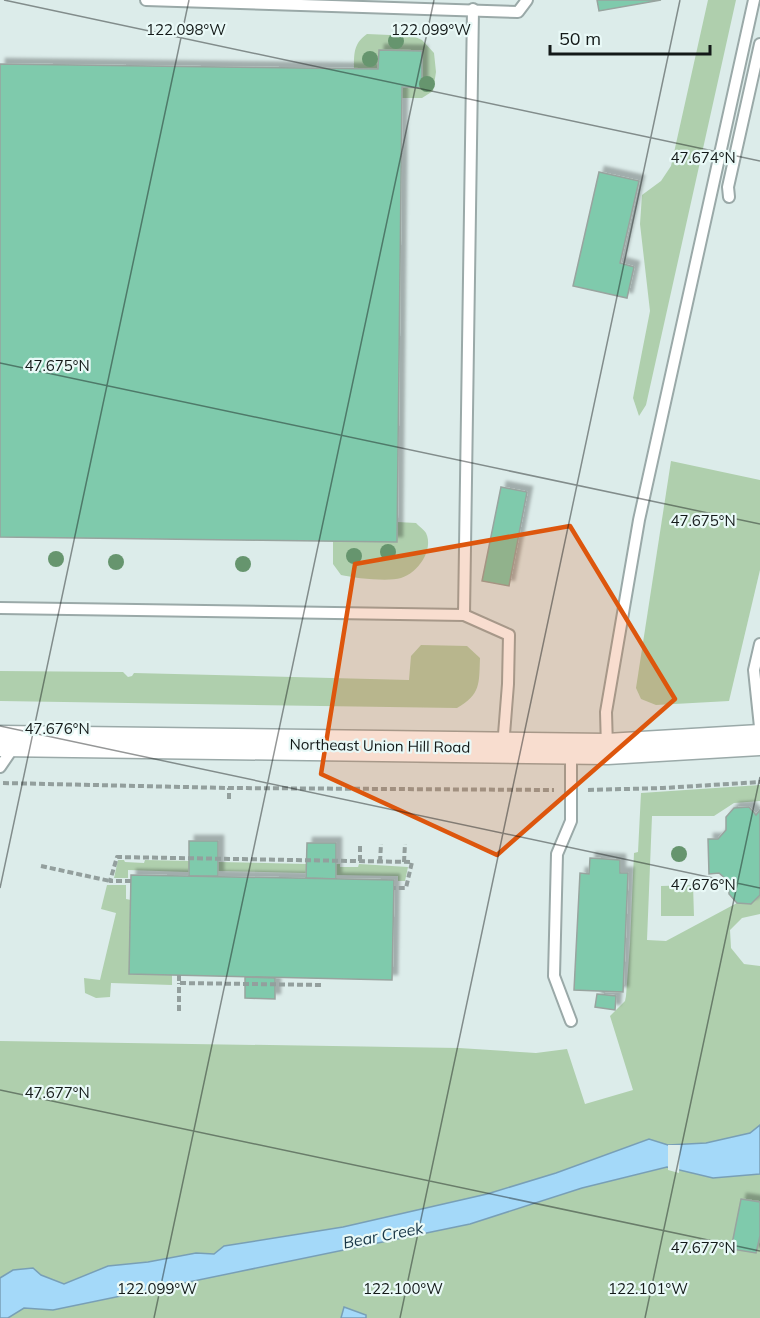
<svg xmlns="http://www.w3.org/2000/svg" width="760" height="1318" viewBox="0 0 760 1318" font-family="Mulish,sans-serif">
  <defs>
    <filter id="shadow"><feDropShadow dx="5.5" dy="-5.5" stdDeviation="1.5" flood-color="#0004"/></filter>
  </defs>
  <rect width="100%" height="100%" fill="#dcecea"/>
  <g fill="#afcfad">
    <polygon points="708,0 736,0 646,405 639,416 633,398 650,311 640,224 642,195 661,181 671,166"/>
    <path d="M367,34L413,36L422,40L434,53L436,72L433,91L422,98H402V87H421L422,51L379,50L378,69L354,68C354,53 354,43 367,34Z"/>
    <polygon points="671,461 760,480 760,570 729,701 656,705 641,699 636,688"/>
    <path d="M397,522L416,523C419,526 424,530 426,533C434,550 418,573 401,578C388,582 354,578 341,575L333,564V541Z"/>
    <path d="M421,645L467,646L480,658C479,684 481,694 457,708L0,701V671L123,672L128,677L132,676L134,673L409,680L411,656Z"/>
    <polygon points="760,785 760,801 734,803 714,816 652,816 647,940 666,941 737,903 751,904 760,895 760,914 742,918 730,930 731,948 744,964 760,966 760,1125 750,1133 706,1143 668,1145 649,1139 556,1173 487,1194 343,1227 224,1246 214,1254 196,1253 148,1262 108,1266 64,1284 41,1275 32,1268 13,1270 0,1278 0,1041 459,1048 536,1053 567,1049 585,1104 633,1090 610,1016 625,1001 626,996 630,944 634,853 638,852 641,793"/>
    <polygon points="118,860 124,860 125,862 144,863 145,860 189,861 189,872 128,870 128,878 114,878"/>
    <polygon points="218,862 306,864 306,873 218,871"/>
    <polygon points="336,864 340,864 340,867 358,867 359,864 408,867 405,881 398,881 398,876 336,875"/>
    <polygon points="107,885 126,885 126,899 131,900 129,974 172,975 172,985 111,983 110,997 96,998 85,993 84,978 100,980 116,913 101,909"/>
    <polygon points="693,885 694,916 661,916 661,886"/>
    <polygon points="667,1167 713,1178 760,1174 760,1318 8,1318 24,1308 53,1310 470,1224 582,1188"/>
  </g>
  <g fill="#a4d9f9" stroke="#789fb6" stroke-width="1.5">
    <polygon points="760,1125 760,1174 713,1178 667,1167 582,1188 470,1224 53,1310 24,1308 8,1318 0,1318 0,1278 13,1270 33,1268 41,1275 64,1284 108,1266 148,1262 196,1253 214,1254 224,1246 343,1227 487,1194 556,1173 649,1139 668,1145 706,1143 750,1133"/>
    <polygon points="344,1307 366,1315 366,1318 341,1318"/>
  </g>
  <polygon fill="#dcecea" points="668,1145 680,1145 679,1173 668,1170"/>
  <g fill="#7fcaac" stroke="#98a49f" stroke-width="1.5" filter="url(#shadow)">
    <polygon points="597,0 661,0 599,11"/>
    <polygon points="379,50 422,51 422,88 402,87 397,542 0,537 0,64 378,69"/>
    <polygon points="599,172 639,181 620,263 634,267 627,298 573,286"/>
    <polygon points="501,487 527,492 509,586 482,581"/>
    <polygon points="749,807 756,815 760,810 760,895 751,904 737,903 729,894 729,882 719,873 709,874 708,839 718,839 726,830 726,817 734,808"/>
    <rect x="189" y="841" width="29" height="35"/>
    <polygon points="307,843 336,843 336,879 306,878"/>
    <polygon points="590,858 620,860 620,873 628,873 623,992 574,990 580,873 589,874"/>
    <polygon points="131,875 394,880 392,980 129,974"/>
    <polygon points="245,977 275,978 275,999 245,998"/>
    <polygon points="597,994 616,996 615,1010 595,1007"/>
    <polygon points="741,1199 760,1202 760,1236 756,1253 731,1249"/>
  </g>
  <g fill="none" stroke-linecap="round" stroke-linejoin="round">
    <defs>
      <g id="lane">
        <polyline points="146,0 518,12 527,0"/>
        <polyline points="729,197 728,187 760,44"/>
        <polyline points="0,608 464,615 473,9"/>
        <polyline points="464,615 509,635 508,684 503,747"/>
        <polyline points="760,644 754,670 760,727"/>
        <polyline points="607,748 606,712 639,520 754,0"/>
        <polyline points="571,752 571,821 557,854 554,976 571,1021"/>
        <polyline points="0,767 15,745"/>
      </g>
      <polyline id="secondary" points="0,741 607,749 760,740"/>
    </defs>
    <use href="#lane" stroke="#9aa9a8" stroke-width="14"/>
    <use href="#secondary" stroke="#9aa9a8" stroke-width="33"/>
    <g stroke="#939f9d" stroke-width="4" stroke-dasharray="6 3" stroke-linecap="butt">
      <polyline points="3,783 229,788 554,790"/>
      <polyline points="588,790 663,788 760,782"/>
      <polyline points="229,799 229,788"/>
      <polyline points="360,861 360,844"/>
      <polyline points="380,862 381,844"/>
      <polyline points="404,862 405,844"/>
      <polyline points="41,866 110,881"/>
      <polyline points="131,881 110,881 117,857 412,862 406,888 394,888"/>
      <polyline points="179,975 179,983 323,985"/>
      <polyline points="179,1011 179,983"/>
    </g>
    <use href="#lane" stroke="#fff" stroke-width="10"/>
    <use href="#secondary" stroke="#fff" stroke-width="30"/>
  </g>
  <g fill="#66956e">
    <circle cx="396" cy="41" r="8"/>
    <circle cx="370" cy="59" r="8"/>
    <circle cx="427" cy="84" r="8"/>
    <circle cx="388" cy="552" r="8"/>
    <circle cx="354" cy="556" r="8"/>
    <circle cx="56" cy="559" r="8"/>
    <circle cx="116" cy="562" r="8"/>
    <circle cx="243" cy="564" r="8"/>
    <circle cx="679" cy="854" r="8"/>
  </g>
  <path fill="#dd560d" fill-opacity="0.2" stroke="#dd560d" stroke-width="4.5" stroke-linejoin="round" d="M570,526L675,699L497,855L321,774L355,564Z"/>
  <path fill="none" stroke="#131918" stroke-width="1.5" stroke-opacity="0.45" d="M4,0L760,161M0,363L760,524M0,726L760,888M0,888L189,0M0,1090L760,1251M154,1318L434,0M400,1318L680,0M645,1318L760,777"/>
  <g text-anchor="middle" stroke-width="4.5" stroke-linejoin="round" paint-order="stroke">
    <g font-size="15" fill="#131918" stroke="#e9f9f7">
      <text transform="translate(380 746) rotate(1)" y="5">Northeast Union Hill Road</text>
    </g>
    <g font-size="16" font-style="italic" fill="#183647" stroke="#e9f9f7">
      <text transform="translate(383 1235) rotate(-11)" y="6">Bear Creek</text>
    </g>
  </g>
  <g font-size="15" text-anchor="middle" fill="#131918" stroke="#e9f9f7" stroke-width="4.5" stroke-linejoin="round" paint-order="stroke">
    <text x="186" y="35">122.098°W</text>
    <text x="431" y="35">122.099°W</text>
    <text x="703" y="163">47.674°N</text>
    <text x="57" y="371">47.675°N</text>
    <text x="703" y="526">47.675°N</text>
    <text x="57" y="734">47.676°N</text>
    <text x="703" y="890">47.676°N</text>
    <text x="57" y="1098">47.677°N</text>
    <text x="703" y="1253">47.677°N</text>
    <text x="157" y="1294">122.099°W</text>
    <text x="403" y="1294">122.100°W</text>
    <text x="648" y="1294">122.101°W</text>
  </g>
  <path d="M550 45v9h160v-9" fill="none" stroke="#131918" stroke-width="3"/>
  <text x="559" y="45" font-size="18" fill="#131918" stroke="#e9f9f7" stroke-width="4.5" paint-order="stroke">50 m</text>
</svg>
